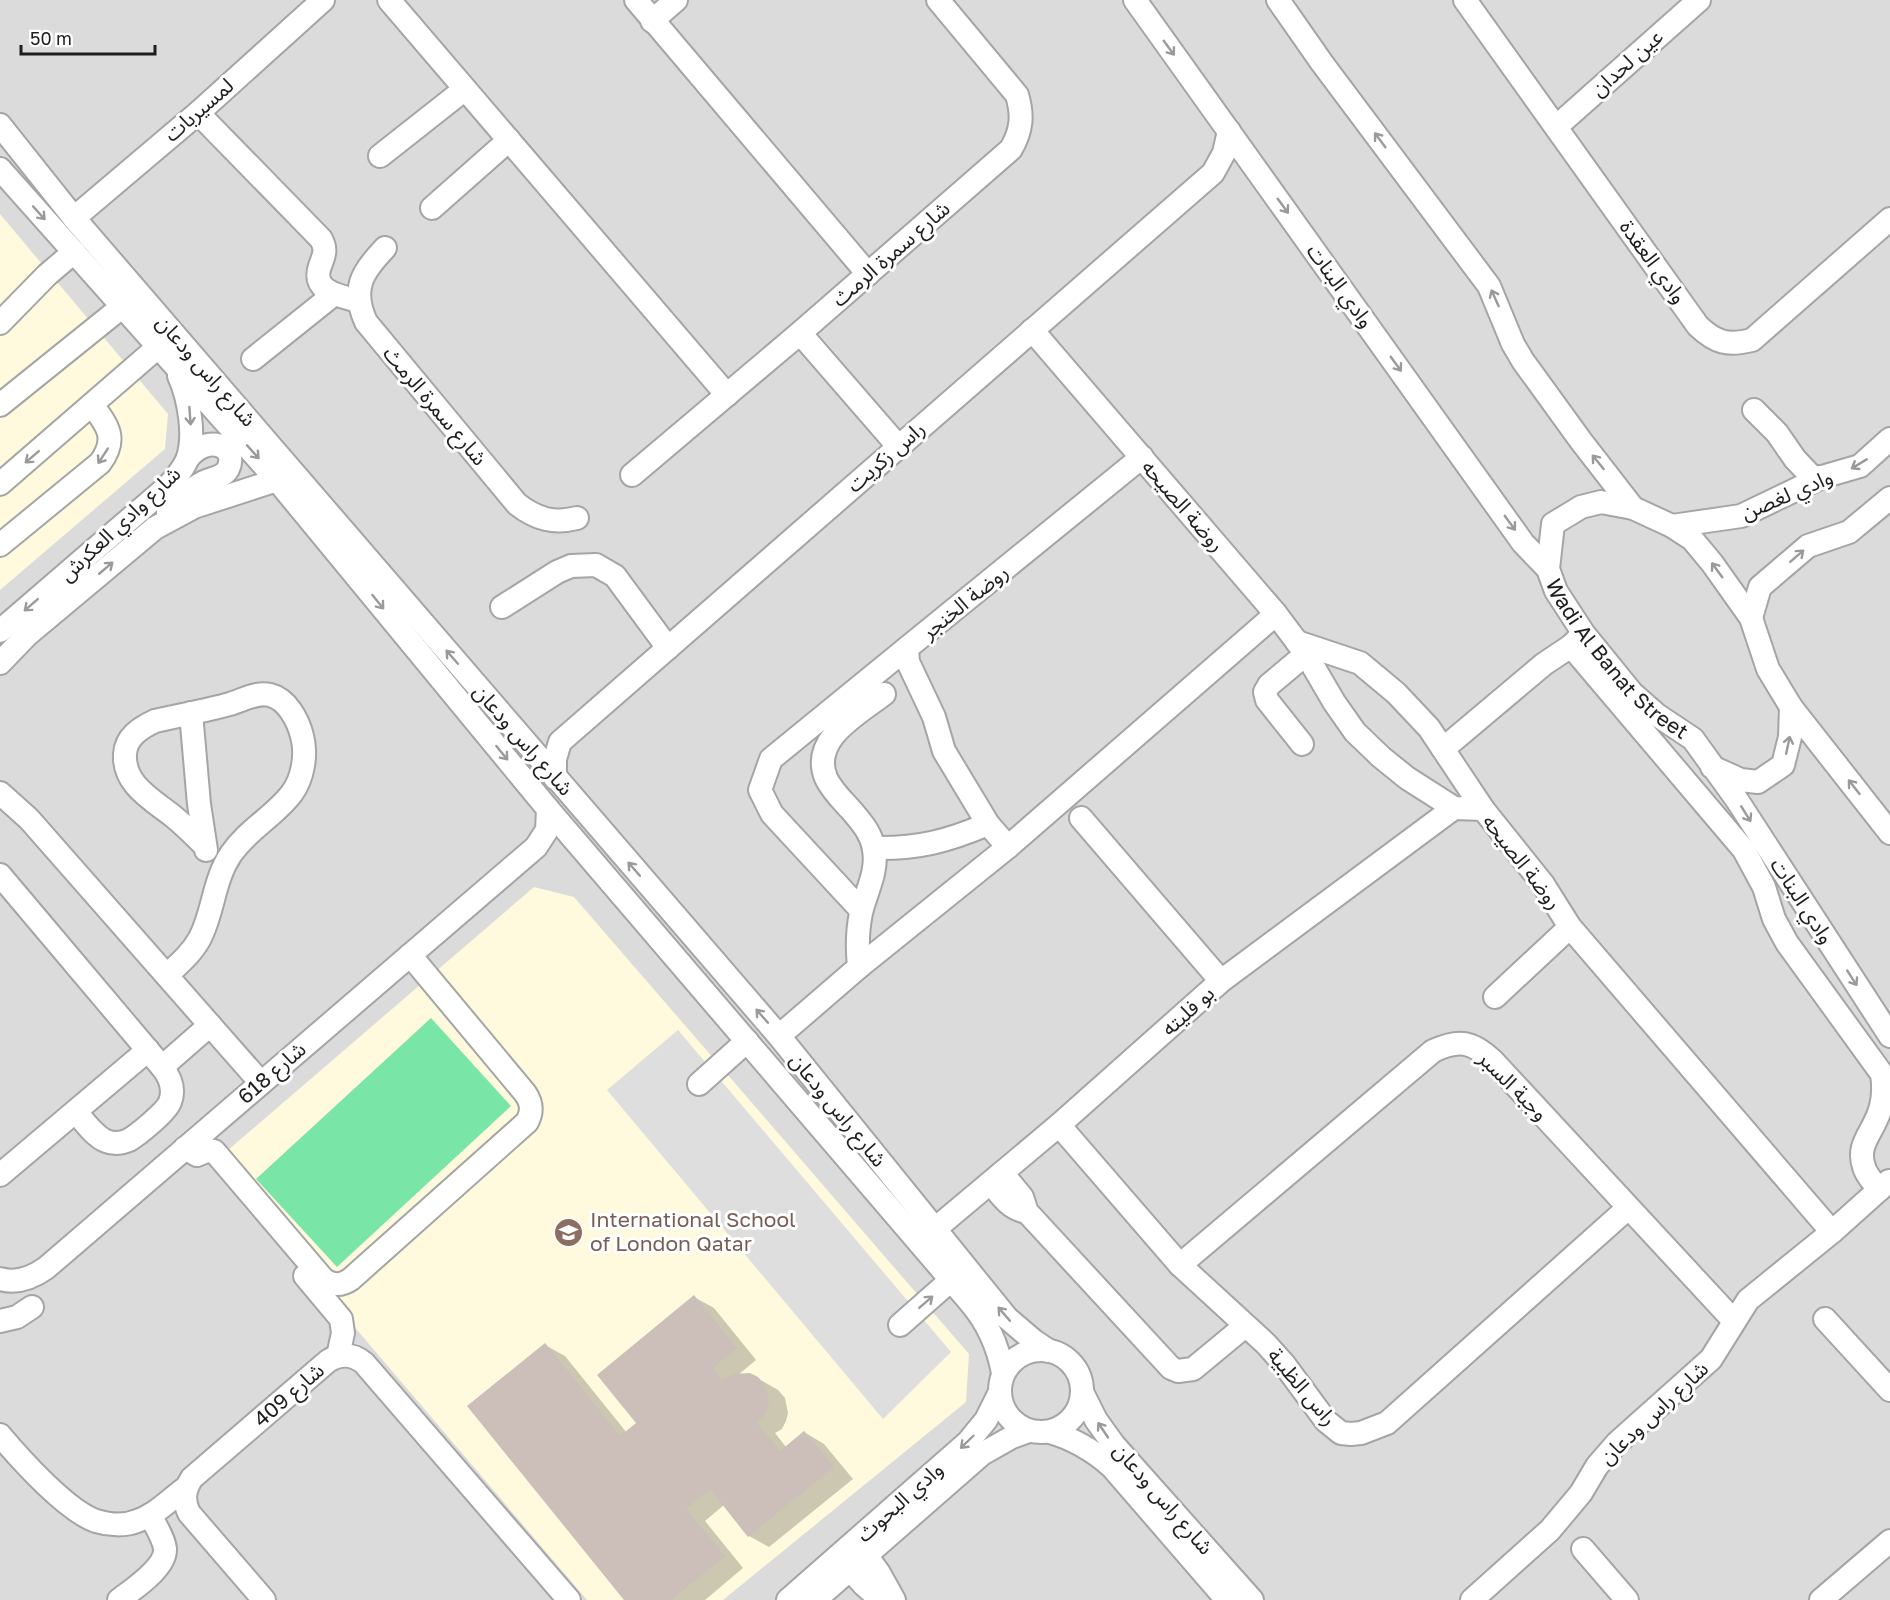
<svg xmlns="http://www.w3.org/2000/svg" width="1890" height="1600" viewBox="0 0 1890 1600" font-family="'Golos Text','Noto Sans Arabic',sans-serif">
  <rect width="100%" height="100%" fill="#f0e9e3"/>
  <rect fill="#dcdbdb" x="0" y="0" width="1890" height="1600"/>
  <g fill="#fff9dd">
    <polygon points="0,214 168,414 165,449 0,590"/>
    <polygon points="534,887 574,897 969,1354 966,1402 723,1600 587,1600 214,1162"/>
  </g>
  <polygon fill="#79e6a8" points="431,1018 511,1106 337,1267 256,1179"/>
  <polygon fill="#dedede" points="678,1030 951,1352 883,1419 607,1090"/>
  <polygon fill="#0003" points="694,1297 714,1308 756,1360 738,1375 750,1374 778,1390 785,1398 788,1413 786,1421 782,1429 775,1433 786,1447 804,1432 824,1444 853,1479 769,1547 749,1536 724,1505 705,1521 743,1568 705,1600 626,1600 545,1345 565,1356 627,1433 638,1423"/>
  <polygon fill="#ccbeb9" points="694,1295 737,1348 713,1368 722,1380 732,1374 750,1373 758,1377 765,1385 769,1401 767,1410 762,1418 756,1422 780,1451 804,1431 834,1467 748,1537 710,1489 686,1509 725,1556 671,1600 624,1600 467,1406 545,1343 620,1436 636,1423 597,1375"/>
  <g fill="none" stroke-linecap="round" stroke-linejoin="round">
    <defs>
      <g id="minor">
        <polyline points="389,0 727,395"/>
        <polyline points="636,0 868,274"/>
        <polyline points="1135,0 1523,543 1548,569"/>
        <polyline points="1278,0 1322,63 1489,286 1513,344 1523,361 1581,441 1633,508"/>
        <path d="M1465,0L1698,326C1716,343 1728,346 1752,340L1890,219"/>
        <polyline points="652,21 676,0"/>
        <path d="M198,113L321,239C327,250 324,255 320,266C311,292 340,296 359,301"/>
        <polyline points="0,125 74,218 779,1036 1007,1318 1034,1341 1049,1351"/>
        <polyline points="1556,127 1699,0"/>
        <polyline points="380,156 465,89"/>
        <path d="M0,169L277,480L548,809L970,1302C988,1323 998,1346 1003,1373"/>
        <polyline points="432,208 509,140"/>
        <polyline points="74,218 198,113 323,0"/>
        <path d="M385,248C362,272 351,289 366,322L517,504C536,519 554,524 577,518"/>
        <polyline points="0,323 47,275 74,252"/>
        <polyline points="1032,330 1276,614 1306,654 1334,702 1355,732 1381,757 1407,778 1454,808 1483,809 1543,884 1570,927 1832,1232"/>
        <polyline points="800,333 898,446"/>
        <polyline points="253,359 333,295"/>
        <polyline points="0,405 123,306"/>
        <polyline points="1754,410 1777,433 1795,459 1813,478 1822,477"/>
        <path d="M632,475L800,333L1011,149C1022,130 1023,115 1017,95L938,0"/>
        <polyline points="0,484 158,347"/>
        <path d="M168,512C179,501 190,489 204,482C212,478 223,478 228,469C239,445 207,434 188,458"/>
        <polyline points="1672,526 1741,516 1822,477 1860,466 1890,439"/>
        <path d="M0,545L100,463C118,439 108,426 92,405"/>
        <polyline points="502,607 557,572 571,566 596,565 615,576 668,648"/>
        <polyline points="1751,618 1760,587 1808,546 1849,532 1890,498"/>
        <path d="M0,631L167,487C175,479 182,471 187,460C196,437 189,398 179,376"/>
        <polyline points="1297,642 1360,663 1396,693 1429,728 1483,809"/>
        <path d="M1571,646L1744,850L1764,887L1774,919L1787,943L1882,1074C1890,1127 1853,1135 1864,1167C1866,1175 1874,1183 1879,1190"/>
        <polyline points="0,663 27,635 155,528 194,507 277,480"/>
        <polyline points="1791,707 1890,833"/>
        <polyline points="191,713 199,804 206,850"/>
        <polyline points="1302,744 1267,700 1265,692 1269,685 1306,654"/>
        <polyline points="1443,749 1544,664 1571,646 1581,636"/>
        <path id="s1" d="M1712,767L1741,780L1758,782L1783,765L1790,737L1791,707L1768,669L1751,618L1712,563L1692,539L1672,526L1633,508L1601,502L1581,507L1553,524L1548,569L1556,591L1584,634L1632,693L1657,715L1693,739L1737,800L1890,1036"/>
        <polyline points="555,778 555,759 560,742 1213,173 1224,153 1229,131"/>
        <polyline points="0,793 29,819 261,1083"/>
        <polyline points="1081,818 1221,981"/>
        <polyline points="1008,847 988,824 944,751 934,717 908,662 907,648 1142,457"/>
        <path d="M874,848C918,849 948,841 988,824"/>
        <path d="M0,875L162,1067C170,1077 175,1089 170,1102C166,1112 139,1134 129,1140C122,1143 113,1144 106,1141C94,1136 84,1121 76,1112"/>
        <polyline points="861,910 772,814 760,790 771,759 907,648"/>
        <polyline points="859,967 1008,847 1276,614"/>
        <path d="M167,975C179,964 192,953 200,938C214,911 213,881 231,854C248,829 275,816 292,793C303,778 307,754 302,736C298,720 287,699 270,695C256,692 243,700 230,704C205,711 180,715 155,721C140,728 126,737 125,754C123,785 153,800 174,817C185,826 195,836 205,846"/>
        <polyline points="1495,997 1570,927"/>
        <path d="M779,1036L859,967C857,948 857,932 861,913C866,892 878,871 874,850C872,834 862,823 852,811C843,801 832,791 826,778C810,739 858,714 884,694"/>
        <polyline points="162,1067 210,1025"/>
        <polyline points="699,1084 747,1041"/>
        <polyline points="1059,1125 1180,1265 1266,1344 1284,1364 1326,1421 1341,1433 1351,1434 1361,1433 1387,1423 1628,1208"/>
        <path d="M185,1148L197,1155L209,1150L214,1151L323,1279C333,1286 341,1286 351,1279L527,1122C533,1111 532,1103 525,1093L410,955"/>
        <polyline points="1002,1173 1022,1197 1027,1212 1171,1368 1178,1371 1193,1369 1245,1326"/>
        <polyline points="0,1175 148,1050"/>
        <path d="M991,1183C1001,1196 1010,1209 1027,1212"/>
        <polyline points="935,1229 1059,1125 1221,981 1454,808"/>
        <path d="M1180,1265L1433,1051C1459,1039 1472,1041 1493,1061L1734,1321"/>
        <polyline points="305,1276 341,1319 343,1333 338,1356"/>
        <path d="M0,1279C17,1284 32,1278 46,1268L536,847L547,830L548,809"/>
        <polyline points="1825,1319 1890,1390"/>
        <polyline points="0,1321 17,1317 32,1307"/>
        <polyline points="900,1325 951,1280"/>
        <circle cx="1041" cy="1391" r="41"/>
        <polyline points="1082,1392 1096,1420 1114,1445 1252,1600"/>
        <path d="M1050,1432C1074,1439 1093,1450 1112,1467L1227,1600"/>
        <path d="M0,1435C21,1460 67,1511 96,1521C109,1525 125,1526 137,1521C156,1515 171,1498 187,1487"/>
        <polyline points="857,1543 879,1573 894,1600"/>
        <polyline points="1583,1549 1627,1600"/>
        <polyline points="840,1558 863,1584 881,1600"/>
        <path d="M119,1600C133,1589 166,1568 165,1549C164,1538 155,1525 150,1515"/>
        <path d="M264,1600L189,1513C183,1500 184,1490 192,1478L328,1361C341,1353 353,1354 364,1363L569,1600"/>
        <polyline points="788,1600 968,1442 986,1420 999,1394"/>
        <polyline points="815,1600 982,1454 1012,1437 1029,1431"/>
        <polyline points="1472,1600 1550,1530 1581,1493 1597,1466 1617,1443 1711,1359 1748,1300 1832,1232 1889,1181"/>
        <polyline points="1821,1600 1890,1541"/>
      </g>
    </defs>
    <use href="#minor" stroke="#a5a5a5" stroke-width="26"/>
    <use href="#minor" stroke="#fff" stroke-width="22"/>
  </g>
  <defs><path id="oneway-shaft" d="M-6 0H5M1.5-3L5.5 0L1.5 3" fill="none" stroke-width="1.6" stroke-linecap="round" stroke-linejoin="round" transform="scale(1.5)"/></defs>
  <g stroke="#9a9a9a">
    <use href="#oneway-shaft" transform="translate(1169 48) rotate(54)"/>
    <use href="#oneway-shaft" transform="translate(1380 140) rotate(-127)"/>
    <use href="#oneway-shaft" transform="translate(1283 206) rotate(54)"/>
    <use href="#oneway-shaft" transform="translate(39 213) rotate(48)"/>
    <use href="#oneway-shaft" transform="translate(1495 298) rotate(-114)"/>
    <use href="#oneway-shaft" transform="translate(1396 364) rotate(54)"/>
    <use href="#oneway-shaft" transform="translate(190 416) rotate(86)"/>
    <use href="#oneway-shaft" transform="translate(253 452) rotate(48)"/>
    <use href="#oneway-shaft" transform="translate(103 456) rotate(123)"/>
    <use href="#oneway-shaft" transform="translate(32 457) rotate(139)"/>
    <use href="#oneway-shaft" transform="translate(1598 462) rotate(-129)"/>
    <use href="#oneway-shaft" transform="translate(1859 464) rotate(149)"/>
    <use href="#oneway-shaft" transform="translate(1510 523) rotate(54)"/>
    <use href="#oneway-shaft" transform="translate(1797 556) rotate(-41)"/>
    <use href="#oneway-shaft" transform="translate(106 568) rotate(-40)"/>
    <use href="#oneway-shaft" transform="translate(1717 570) rotate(-126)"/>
    <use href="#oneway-shaft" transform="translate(378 602) rotate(51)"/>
    <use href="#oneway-shaft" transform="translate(31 605) rotate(139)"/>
    <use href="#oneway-shaft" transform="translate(452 657) rotate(-131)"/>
    <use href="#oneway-shaft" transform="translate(1788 745) rotate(-78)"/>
    <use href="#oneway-shaft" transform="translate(502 753) rotate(51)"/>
    <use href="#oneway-shaft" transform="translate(1854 787) rotate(-128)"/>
    <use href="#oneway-shaft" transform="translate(1746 814) rotate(58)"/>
    <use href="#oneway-shaft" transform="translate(634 869) rotate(-131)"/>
    <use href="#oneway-shaft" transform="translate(1852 978) rotate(57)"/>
    <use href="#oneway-shaft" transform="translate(762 1016) rotate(-131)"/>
    <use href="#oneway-shaft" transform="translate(926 1302) rotate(-41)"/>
    <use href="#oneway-shaft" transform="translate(1004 1314) rotate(-131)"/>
    <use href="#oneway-shaft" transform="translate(1103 1430) rotate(-124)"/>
    <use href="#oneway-shaft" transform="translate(967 1442) rotate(136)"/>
  </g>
  <defs>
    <symbol id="school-disc" viewBox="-11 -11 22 22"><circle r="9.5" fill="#8d6e63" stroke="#fff"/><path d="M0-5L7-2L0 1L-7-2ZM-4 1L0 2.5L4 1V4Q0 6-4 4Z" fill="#fff"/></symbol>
  </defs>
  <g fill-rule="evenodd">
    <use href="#school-disc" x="552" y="1216" width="33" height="33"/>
  </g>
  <g text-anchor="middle" stroke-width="6" stroke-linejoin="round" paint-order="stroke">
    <g font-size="21" fill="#1e1e1e" stroke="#fff">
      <text transform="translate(1627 63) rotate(-42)" y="7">عين لحدان</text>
      <text transform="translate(199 110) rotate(-41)" y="7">لمسيربات</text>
      <text transform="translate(891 254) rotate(-41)" y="7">شارع سمرة الرمث</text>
      <text transform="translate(1653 262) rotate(54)" y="7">وادي العقدة</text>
      <text transform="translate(1340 286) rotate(54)" y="7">وادي البنات</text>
      <text transform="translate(206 371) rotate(49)" y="7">شارع راس ودعان</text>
      <text transform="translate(435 406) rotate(50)" y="7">شارع سمرة الرمث</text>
      <text transform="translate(886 457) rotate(-41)" y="7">راس زكريت</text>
      <text transform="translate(1787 495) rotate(-23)" y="7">وادي لغصن</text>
      <text transform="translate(1183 506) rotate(49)" y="7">روضة الصيحه</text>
      <text transform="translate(120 524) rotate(-43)" y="7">شارع وادي العكرش</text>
      <text transform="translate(965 602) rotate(-39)" y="7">روضة الخنجر</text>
      <text dy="7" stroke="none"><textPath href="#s1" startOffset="648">Wadi Al Banat Street</textPath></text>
      <text transform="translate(523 740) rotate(49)" y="7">شارع راس ودعان</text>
      <text transform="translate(1522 862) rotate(52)" y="7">روضة الصيحه</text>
      <text transform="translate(1802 901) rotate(57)" y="7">وادي البنات</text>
      <text transform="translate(1188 1011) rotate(-42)" y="7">بو فليته</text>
      <text transform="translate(272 1073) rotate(-41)" y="7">شارع 618</text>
      <text transform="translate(1513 1086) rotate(45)" y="7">وجبة السبر</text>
      <text transform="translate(838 1110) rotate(51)" y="7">شارع راس ودعان</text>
      <text transform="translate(1302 1387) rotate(50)" y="7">راس الظبية</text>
      <text transform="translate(289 1395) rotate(-41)" y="7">شارع 409</text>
      <text transform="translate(1654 1413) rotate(-43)" y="7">شارع راس ودعان</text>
      <text transform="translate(1163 1499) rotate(49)" y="7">شارع راس ودعان</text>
      <text transform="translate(900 1502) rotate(-42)" y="7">وادي البحوث</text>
    </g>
    <g font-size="21" fill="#785e54" stroke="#fff" text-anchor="start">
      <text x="590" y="1227">International School<tspan x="590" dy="24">of London Qatar</tspan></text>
    </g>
  </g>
  <path d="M21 45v9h134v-9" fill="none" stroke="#1e1e1e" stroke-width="3"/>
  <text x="30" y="45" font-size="18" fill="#1e1e1e" stroke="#ffffff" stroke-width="4.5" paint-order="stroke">50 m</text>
</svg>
